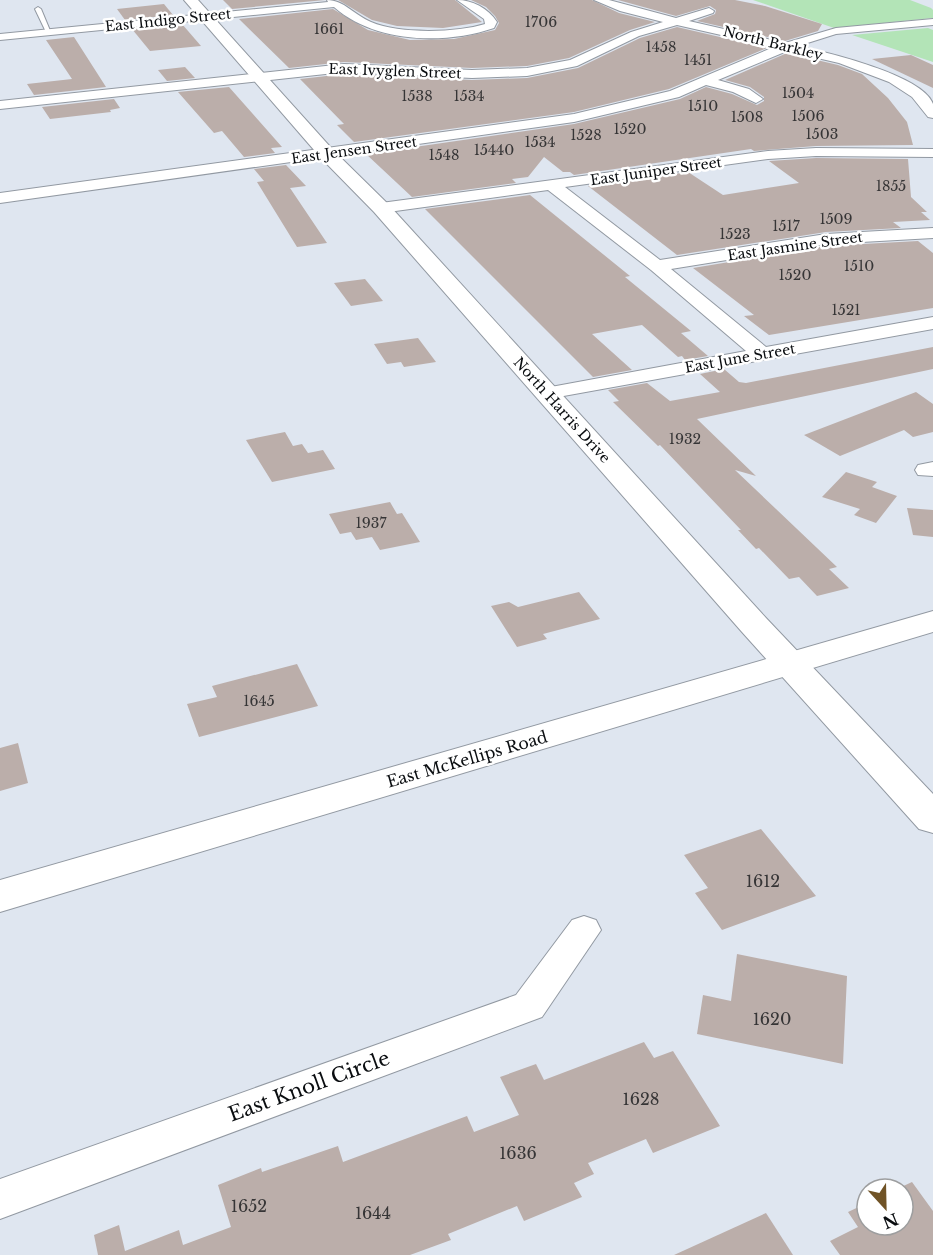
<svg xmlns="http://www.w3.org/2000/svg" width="933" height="1255" viewBox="0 0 933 1255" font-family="'Libre Baskerville',serif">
  <rect width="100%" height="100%" fill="#dfe6f0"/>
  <g fill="#b3e4b7">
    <polygon points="753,0 910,0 931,8 933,10 933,18 834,28"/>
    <polygon points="928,28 933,30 933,62 852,35"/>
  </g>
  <g fill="#bbaeaa">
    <polygon points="223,0 325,0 232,9"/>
    <polygon points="338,0 455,0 482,22 443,28 397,26 372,20"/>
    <polygon points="471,0 592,0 619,13 655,22 630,30 569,58 527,66 472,68 344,62 289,68 239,19 333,9 368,30 410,40 454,39 495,30 499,23 495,16 486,7"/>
    <polygon points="618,0 735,0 765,6 822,24 818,31 785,41 697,21 715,14 716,10 710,6 676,16"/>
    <polygon points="164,4 173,15 125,20 117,9"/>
    <polygon points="182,24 201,46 150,51 132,29"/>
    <polygon points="677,27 767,48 669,89 574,112 354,142 337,125 344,124 300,79 344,74 472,80 527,78 578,68 640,38"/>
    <polygon points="74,37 106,87 34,95 27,84 72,79 46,40"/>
    <polygon points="787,53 838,65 862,74 888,98 907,122 913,145 816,146 754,151 751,149 574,175 570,172 563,172 544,157 528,177 512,179 516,183 412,197 366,154 574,124 680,99 706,87 732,94 757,105 764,101 764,97 750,87 725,80"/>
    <polygon points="911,55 933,65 933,88 872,59"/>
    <polygon points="185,67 195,78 167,81 158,70"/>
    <polygon points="229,87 282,147 271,148 275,153 244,157 222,131 214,133 178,92"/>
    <polygon points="114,99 120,108 110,110 111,112 50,119 42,107"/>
    <polygon points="816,158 908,159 911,197 927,212 921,212 930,220 893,222 901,228 826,232 677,255 588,186 688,172 723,195 799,183 769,161"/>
    <polygon points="286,165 306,186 290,188 327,243 297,247 257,182 264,181 254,169"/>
    <polygon points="530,195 630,276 625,277 691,331 681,333 708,356 685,360 682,356 678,357 642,325 592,334 632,370 593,377 425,209"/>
    <polygon points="918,241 933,253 933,308 769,335 744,316 754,315 693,268 826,246"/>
    <polygon points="365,279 383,301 351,306 334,283"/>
    <polygon points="418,338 436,362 404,367 401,362 387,364 374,344"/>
    <polygon points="933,347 933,369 697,419 756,476 735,470 837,567 829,569 849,588 817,596 799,577 789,579 759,548 756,549 738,530 741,530 660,445 658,446 613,402 619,401 608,390 647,383 670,401 720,392 700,374 724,369 739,382 746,383"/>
    <polygon points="916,392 933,404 933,432 913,437 904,430 840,456 804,435"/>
    <polygon points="285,432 293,446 302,444 308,453 323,450 335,469 272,482 246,440"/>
    <polygon points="846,472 877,482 872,487 897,496 876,523 854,515 860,509 822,497"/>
    <polygon points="390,502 397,514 402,513 420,542 380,550 372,537 356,540 351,532 340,534 329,514"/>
    <polygon points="907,508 933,510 933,537 913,535"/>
    <polygon points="579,592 600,619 543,634 547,639 517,647 491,606 509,602 518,607"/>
    <polygon points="297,664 318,706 199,737 187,704 217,697 212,686"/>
    <polygon points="18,743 28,783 0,791 0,748"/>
    <polygon points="761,829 816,896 722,930 695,893 708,888 684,855"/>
    <polygon points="737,954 847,976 843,1064 697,1034 703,995 731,1001"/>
    <polygon points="644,1042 654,1058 673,1051 720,1126 653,1153 646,1139 588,1163 594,1174 574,1183 582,1197 524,1221 517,1206 448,1234 451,1240 410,1255 98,1255 94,1235 119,1225 125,1251 179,1230 183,1245 231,1227 218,1185 261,1168 262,1172 338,1146 343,1162 467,1116 474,1132 519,1115 500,1077 536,1064 544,1080"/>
    <polygon points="912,1182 933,1211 933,1255 840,1255 830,1241 858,1227 848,1212 867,1203 867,1225 903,1225 903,1189 897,1189"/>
    <polygon points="766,1213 793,1255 674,1255"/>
  </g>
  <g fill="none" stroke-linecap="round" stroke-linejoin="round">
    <defs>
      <polygon id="service" points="38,7 41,9 51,33 46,32 35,9"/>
      <g id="minor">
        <path d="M327,0C344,0 354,15 371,22C399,34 456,33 485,24L484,19L457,0C472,0 488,8 497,22L494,28C444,45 375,43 334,7L0,40V34L328,2Z"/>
        <path d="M594,0H609L676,18L709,8L714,11L713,13L689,21L785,43L836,28L933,19V25L836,34L798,46C825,52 924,75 933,104C933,108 933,114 933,118L928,117L912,97L889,82L839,63L787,51L718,80L749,89L763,99L756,103L733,92L706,85L679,97L574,122L0,203V193L574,114L670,91L774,47L677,25L639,36L577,66L527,76L472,78L344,72L0,109V101L344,64L472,70L527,68L570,60L631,32L663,22L620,11Z"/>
        <polygon points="816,148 933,149 933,157 816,156 768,159 565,187 660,260 826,234 933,228 933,238 826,244 671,269 766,347 933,317 933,329 547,399 540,397 537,393 540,389 746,351 651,270 548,190 381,213 373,208 381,203 768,151"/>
        <polygon points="933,462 933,476 918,475 915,470 918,465"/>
        <polygon points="584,916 596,920 601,930 542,1017 0,1219 0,1179 516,995 572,920"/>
      </g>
      <polygon id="tertiary" points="184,0 198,0 333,150 388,204 766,618 933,794 933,833 919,829 742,632 374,212 321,158"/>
      <polygon id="primary" points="933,611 933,632 0,912 0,880"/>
    </defs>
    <use href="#service" stroke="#9299a2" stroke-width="2"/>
    <use href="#minor" stroke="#9299a2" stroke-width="2"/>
    <use href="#tertiary" stroke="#9299a2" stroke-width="2"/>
    <use href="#primary" stroke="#9299a2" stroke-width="2"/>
    <use href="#service" fill="#fff" fill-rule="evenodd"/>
    <use href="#minor" fill="#fff" fill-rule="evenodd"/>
    <use href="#tertiary" fill="#fff" fill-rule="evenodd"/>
    <use href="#primary" fill="#fff" fill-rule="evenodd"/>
  </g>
  <g text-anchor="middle" stroke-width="5" stroke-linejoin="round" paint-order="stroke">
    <g font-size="14" fill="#0a0d10" stroke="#fff">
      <text transform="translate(168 20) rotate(-6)" y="5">East Indigo Street</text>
      <text transform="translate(773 43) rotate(14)" y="5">North Barkley</text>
      <text transform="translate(395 71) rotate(2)" y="5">East Ivyglen Street</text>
      <text transform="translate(354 150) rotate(-8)" y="5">East Jensen Street</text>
      <text transform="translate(656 171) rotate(-8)" y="5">East Juniper Street</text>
      <text transform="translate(795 246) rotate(-8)" y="5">East Jasmine Street</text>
      <text transform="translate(740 358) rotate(-10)" y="5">East June Street</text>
      <text transform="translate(562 410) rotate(48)" y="5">North Harris Drive</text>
    </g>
    <g font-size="14" fill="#363536">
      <text x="541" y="27">1706</text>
      <text x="329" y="34">1661</text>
      <text x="661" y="52">1458</text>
      <text x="698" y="65">1451</text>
      <text x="798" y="98">1504</text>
      <text x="417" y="101">1538</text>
      <text x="469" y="101">1534</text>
      <text x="703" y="111">1510</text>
      <text x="808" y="121">1506</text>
      <text x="747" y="122">1508</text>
      <text x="630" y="134">1520</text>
      <text x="822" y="139">1503</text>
      <text x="586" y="140">1528</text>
      <text x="540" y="147">1534</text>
      <text x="494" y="155">15440</text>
      <text x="444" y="160">1548</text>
      <text x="891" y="191">1855</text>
      <text x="836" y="224">1509</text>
      <text x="786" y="231">1517</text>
      <text x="735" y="239">1523</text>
      <text x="859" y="271">1510</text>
      <text x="795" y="280">1520</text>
      <text x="846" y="315">1521</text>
      <text x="685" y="444">1932</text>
      <text x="371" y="528">1937</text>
      <text x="259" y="706">1645</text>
    </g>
    <g font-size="16" fill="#0a0d10" stroke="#fff">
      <text transform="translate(467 759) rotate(-16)" y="6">East McKellips Road</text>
    </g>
    <g font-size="16" fill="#363536">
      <text x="763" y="887">1612</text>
      <text x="772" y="1025">1620</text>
      <text x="641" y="1105">1628</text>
      <text x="518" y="1159">1636</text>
      <text x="249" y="1212">1652</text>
      <text x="373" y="1219">1644</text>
    </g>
    <g font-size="20" fill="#0a0d10" stroke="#fff">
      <text transform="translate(309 1086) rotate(-20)" y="7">East Knoll Circle</text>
    </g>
  </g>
  <g transform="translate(885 1207) rotate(158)"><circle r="28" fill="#ffffff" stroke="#9d9e9f" stroke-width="1.5"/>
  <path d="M0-4.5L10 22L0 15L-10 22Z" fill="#705326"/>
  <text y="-9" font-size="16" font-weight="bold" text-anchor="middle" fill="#0a0d10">N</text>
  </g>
</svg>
